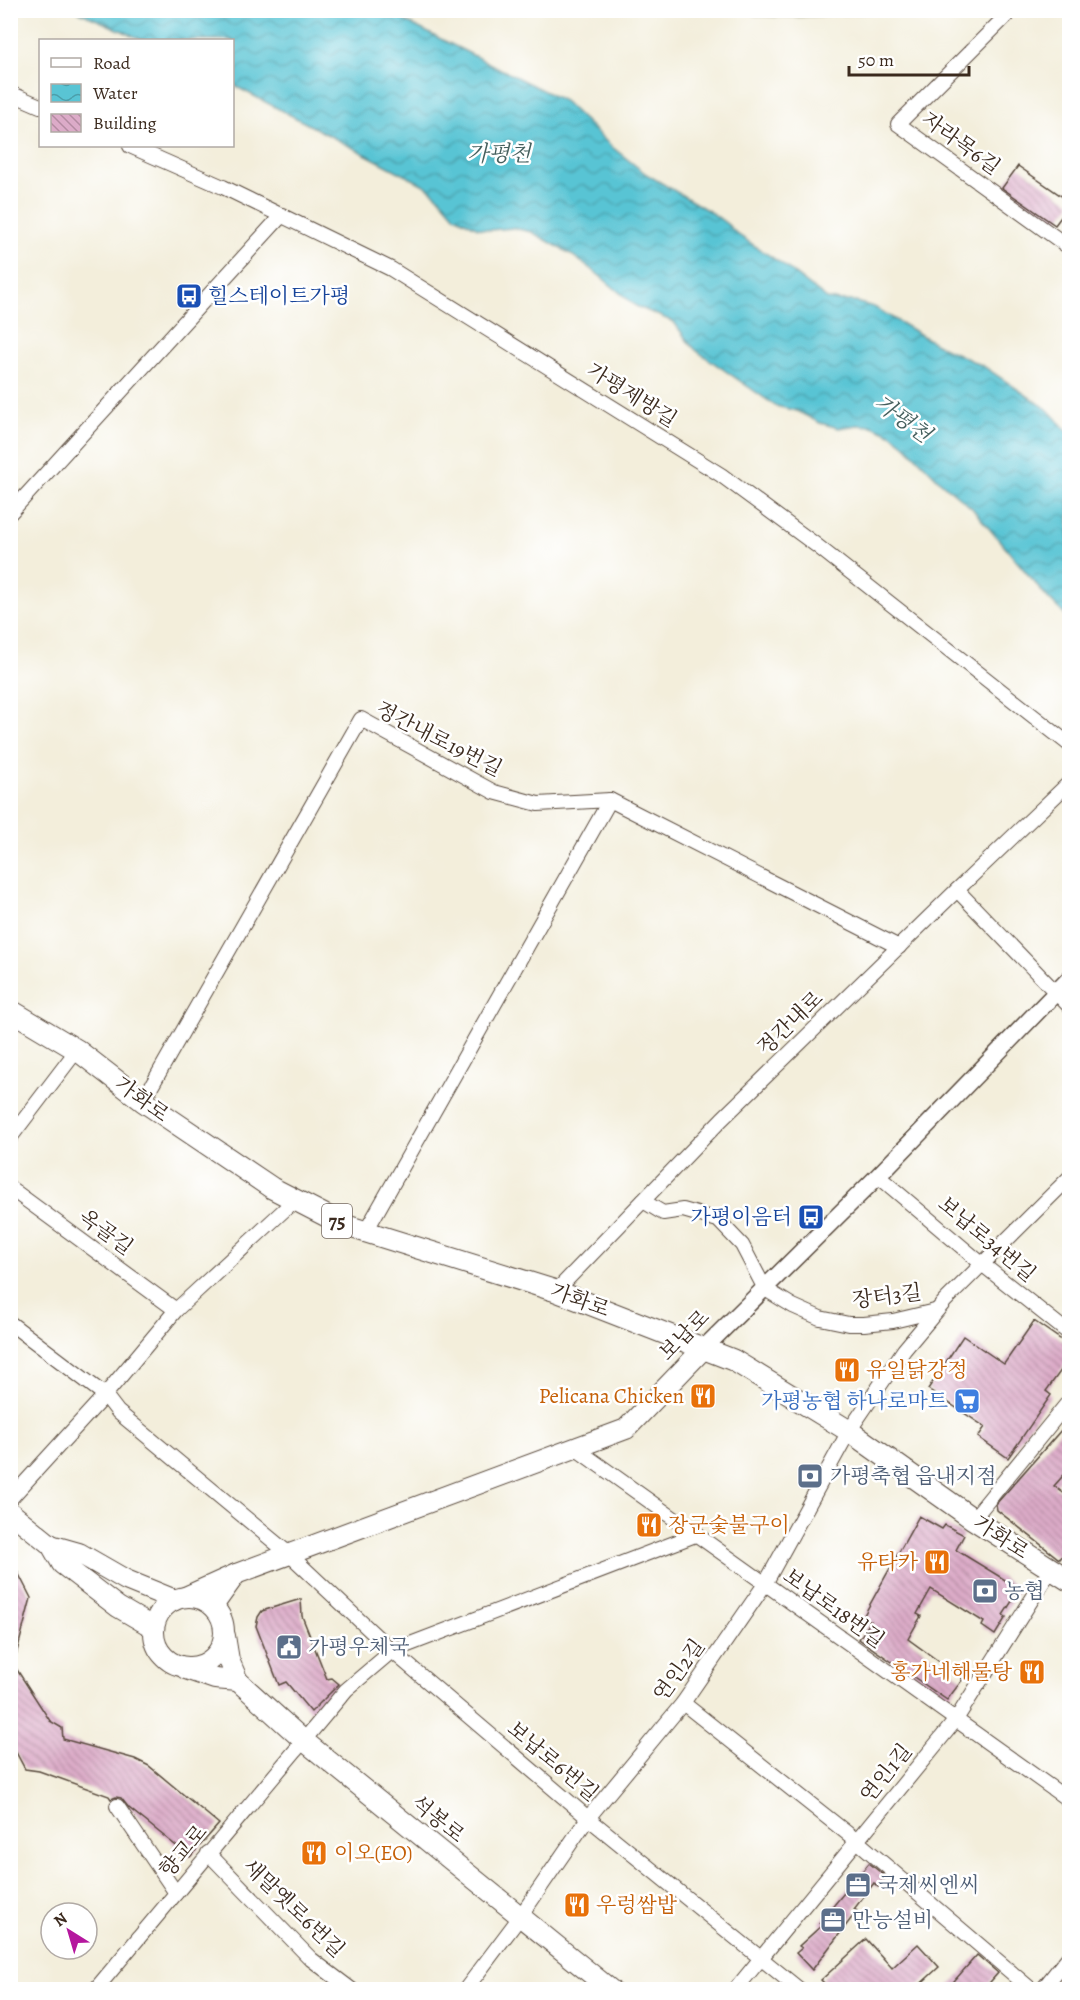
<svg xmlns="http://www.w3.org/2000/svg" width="1080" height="2000" viewBox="0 0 1080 2000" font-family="Alegreya,'Noto Serif KR',serif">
  <defs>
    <pattern id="forest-crowns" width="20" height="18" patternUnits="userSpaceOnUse" patternTransform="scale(1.5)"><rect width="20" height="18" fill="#8aa558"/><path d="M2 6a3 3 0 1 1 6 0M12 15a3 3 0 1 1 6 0" fill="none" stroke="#728748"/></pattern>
    <pattern id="water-waves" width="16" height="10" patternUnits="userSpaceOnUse" patternTransform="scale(1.5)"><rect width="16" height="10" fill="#59c4d4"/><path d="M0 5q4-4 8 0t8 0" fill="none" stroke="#4b9fab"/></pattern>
    <pattern id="building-back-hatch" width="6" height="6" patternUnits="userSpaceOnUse" patternTransform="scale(1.5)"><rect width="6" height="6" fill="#dcabc8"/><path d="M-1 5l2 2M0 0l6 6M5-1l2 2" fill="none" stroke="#b48ba2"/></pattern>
  </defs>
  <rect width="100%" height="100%" fill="#fff"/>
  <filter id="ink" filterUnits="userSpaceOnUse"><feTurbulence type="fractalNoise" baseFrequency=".0167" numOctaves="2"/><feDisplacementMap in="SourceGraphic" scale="12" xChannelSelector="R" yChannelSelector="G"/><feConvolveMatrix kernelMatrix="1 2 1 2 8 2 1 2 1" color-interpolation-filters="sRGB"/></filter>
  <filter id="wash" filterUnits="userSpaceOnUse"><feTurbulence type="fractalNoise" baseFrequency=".008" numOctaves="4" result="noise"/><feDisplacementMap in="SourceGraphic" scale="24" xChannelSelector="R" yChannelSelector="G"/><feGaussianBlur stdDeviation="1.35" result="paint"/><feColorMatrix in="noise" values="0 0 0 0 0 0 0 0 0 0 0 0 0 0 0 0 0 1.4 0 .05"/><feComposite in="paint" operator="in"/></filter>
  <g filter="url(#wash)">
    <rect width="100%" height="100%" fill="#f3eedb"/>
    <polygon fill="url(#forest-crowns)" stroke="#62683b" stroke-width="1.5" points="741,11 894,11 795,17 760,16"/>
    <polygon fill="url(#water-waves)" stroke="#4a7779" stroke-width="1.5" points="77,11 380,11 397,17 564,101 612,147 646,174 712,213 727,224 737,234 782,264 827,299 840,301 851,301 874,307 936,344 983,366 1047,409 1069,433 1069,619 1047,597 972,508 942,483 906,446 891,434 872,426 857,425 839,428 820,423 797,411 776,406 697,351 689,343 674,322 636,306 594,271 569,253 532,232 513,228 490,230 478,228 455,216 438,196 426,186 233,85 232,40 143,40"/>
    <g id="blocks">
      <g fill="url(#building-back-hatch)">
        <polygon points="1018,166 1070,202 1070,205 1055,225 1002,188"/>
        <polygon points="1034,1321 1070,1346 1070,1358 1046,1391 1051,1395 1008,1458 978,1437 985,1427 928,1389 963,1336 1004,1364"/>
        <polygon points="1070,1420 1070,1468 1054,1486 1070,1498 1070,1560 1063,1555 1060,1559 1058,1558 997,1510 996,1504"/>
        <polygon points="919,1516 942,1529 945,1525 964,1535 956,1550 1020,1589 1003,1615 1006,1617 995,1635 982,1626 984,1622 931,1589 917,1614 921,1616 908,1639 963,1679 947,1700 859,1639 871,1621 863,1617"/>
        <polygon points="10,1557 31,1598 15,1659 10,1659"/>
        <polygon points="301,1599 302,1616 327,1679 332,1678 339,1684 311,1712 286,1682 279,1685 256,1626 258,1617 262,1611"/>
        <polygon points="10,1659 50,1721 62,1728 63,1739 135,1759 149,1766 219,1824 190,1857 129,1808 121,1798 116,1797 111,1799 109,1796 39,1771 25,1769 10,1741"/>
        <polygon points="869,1863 886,1877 878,1887 874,1883 854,1909 857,1911 812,1970 796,1953 802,1948 799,1946 822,1925 819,1923"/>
        <polygon points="866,1939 892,1968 918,1944 939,1967 915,1989 830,1989 821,1980"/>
        <polygon points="977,1955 998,1973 984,1989 947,1989"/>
      </g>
    </g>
  </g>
  <g filter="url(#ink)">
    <use href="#blocks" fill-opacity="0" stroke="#57473a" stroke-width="1.5"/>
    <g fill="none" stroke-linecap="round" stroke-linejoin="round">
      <defs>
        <g id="minor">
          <polyline points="1012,10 898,124 1070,248"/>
          <polyline points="10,93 40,106"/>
          <polyline points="130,146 223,187 391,269 721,475 816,545 1070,745"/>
          <polyline points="10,513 282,215"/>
          <polyline points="957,890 1070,782"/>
          <polyline points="143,1101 361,719 494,792 538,804 610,800 899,947"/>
          <polyline points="10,1138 77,1050"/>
          <polyline points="878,1176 982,1264 1070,1334"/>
          <polyline points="10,1188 176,1310"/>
          <polyline points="643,1201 663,1213 683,1210 718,1220 742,1245 765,1289 793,1306 820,1318 849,1324 864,1324 893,1321 935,1311"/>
          <polyline points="366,1231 610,800"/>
          <polyline points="556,1291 722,1119 957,890 1070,1007"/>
          <polyline points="10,1323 105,1395 118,1412 289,1554 392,1651 588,1818 800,1990"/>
          <polyline points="575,1448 1070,1801"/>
          <polyline points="10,1499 105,1395 176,1310 295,1200"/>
          <polyline points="973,1519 1070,1400"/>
          <polyline points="683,1703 857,1841 1032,1990"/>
          <polyline points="117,1806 176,1893"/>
          <polyline points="208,1853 311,1959 352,1990"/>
          <polyline points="95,1990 346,1690 392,1651 698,1534"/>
          <polyline points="465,1990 520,1917 588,1818 683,1703 765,1584 849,1431 904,1350 945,1301 1070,1177"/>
          <polyline points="735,1990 955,1721 1051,1569"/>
          <polyline points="1042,1990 1070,1955"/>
        </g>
        <polyline id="tertiary" points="704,1348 878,1176 1070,978"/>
        <g id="secondary">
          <polyline points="10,1512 51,1545"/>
          <polyline points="236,1574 626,1429 704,1348"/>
          <circle cx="189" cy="1632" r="35"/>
          <polyline points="185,1597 236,1574 213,1606"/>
          <polyline points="154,1628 118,1607 62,1564 51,1545 79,1553 126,1580 175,1600"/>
          <polyline points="186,1669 215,1679 238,1681 229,1660 225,1636"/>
          <polyline points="238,1681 303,1740 611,1990"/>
        </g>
        <polyline id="primary" points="10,1010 77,1050 143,1101 272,1188 344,1225 556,1291 733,1360 849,1431 973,1519 1070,1581"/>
      </defs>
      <use href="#minor" stroke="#57473a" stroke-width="16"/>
      <use href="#tertiary" stroke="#57473a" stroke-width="19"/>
      <use href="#secondary" stroke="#57473a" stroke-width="22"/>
      <use href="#primary" stroke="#57473a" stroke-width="23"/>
      <use href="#minor" stroke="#fff" stroke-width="14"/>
      <use href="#tertiary" stroke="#fff" stroke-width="16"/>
      <use href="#secondary" stroke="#fff" stroke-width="20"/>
      <use href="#primary" stroke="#fff" stroke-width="21"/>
    </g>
  </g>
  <defs>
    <symbol id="bus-square" viewBox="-11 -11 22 22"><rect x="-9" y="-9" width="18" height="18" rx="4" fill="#1a4fb4" stroke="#fff"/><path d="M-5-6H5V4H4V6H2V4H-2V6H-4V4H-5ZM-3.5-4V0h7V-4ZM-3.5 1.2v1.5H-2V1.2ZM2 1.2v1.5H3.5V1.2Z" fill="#fff"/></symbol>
    <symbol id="restaurant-square" viewBox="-11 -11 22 22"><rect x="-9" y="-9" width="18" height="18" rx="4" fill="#e8710a" stroke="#fff"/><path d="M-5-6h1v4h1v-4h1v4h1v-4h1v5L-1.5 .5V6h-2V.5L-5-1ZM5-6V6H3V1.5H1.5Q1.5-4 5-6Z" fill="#fff"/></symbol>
    <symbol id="supermarket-square" viewBox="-11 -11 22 22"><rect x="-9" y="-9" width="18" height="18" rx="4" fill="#3f7fe0" stroke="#fff"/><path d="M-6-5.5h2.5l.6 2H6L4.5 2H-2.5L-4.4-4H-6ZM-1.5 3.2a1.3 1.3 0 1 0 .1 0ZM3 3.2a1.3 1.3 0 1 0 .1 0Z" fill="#fff"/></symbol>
    <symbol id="bank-square" viewBox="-11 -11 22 22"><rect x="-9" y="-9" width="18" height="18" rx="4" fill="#5c6f8a" stroke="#fff"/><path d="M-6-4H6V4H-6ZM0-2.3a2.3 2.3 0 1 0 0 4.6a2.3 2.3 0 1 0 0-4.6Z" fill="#fff"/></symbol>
    <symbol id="civic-square" viewBox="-11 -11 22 22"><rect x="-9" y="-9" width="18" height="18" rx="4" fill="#5c6f8a" stroke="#fff"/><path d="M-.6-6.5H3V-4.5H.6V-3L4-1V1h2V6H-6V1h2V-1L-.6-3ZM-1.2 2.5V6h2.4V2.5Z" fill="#fff"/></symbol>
    <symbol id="office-square" viewBox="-11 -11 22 22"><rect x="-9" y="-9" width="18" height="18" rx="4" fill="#5c6f8a" stroke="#fff"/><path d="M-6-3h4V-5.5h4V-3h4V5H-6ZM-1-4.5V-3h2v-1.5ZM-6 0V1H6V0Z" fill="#fff"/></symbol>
  </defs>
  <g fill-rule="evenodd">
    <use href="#bus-square" x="174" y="281" width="30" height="30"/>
    <use href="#bus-square" x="796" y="1202" width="30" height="30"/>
    <use href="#restaurant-square" x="832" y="1355" width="30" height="30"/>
    <use href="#restaurant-square" x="688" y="1381" width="30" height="30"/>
    <use href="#supermarket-square" x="952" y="1386" width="30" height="30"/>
    <use href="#bank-square" x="795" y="1461" width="30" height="30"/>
    <use href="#restaurant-square" x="634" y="1510" width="30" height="30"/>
    <use href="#restaurant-square" x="922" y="1547" width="30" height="30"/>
    <use href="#bank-square" x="970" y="1576" width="30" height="30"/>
    <use href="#civic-square" x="274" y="1632" width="30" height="30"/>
    <use href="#restaurant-square" x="1017" y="1657" width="30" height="30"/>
    <use href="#restaurant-square" x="299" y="1838" width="30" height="30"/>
    <use href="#office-square" x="843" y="1870" width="30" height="30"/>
    <use href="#restaurant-square" x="562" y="1890" width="30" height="30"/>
    <use href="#office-square" x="818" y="1905" width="30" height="30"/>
  </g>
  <g text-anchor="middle" stroke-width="5" stroke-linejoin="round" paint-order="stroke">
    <rect fill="#fff" stroke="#766a62" stroke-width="1.5" x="322" y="1204" width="30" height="34" rx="4.5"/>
    <g font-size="20" font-weight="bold" fill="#3b2a1e">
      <text x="337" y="1228">75</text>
    </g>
    <g font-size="21" fill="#3b2a1e" stroke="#fff">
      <text transform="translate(961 143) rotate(36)" y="7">자라목6길</text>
      <text transform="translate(632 395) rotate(32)" y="7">가평제방길</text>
      <text transform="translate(439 739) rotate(27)" y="7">정간내로19번길</text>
      <text transform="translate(790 1023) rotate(-44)" y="7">정간내로</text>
      <text transform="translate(142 1099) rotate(36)" y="7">가화로</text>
      <text transform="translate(106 1232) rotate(36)" y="7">옥골길</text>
      <text transform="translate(987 1239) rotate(40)" y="7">보납로34번길</text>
      <text transform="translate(887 1296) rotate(-7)" y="7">장터3길</text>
      <text transform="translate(580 1300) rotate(20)" y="7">가화로</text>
      <text transform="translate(684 1335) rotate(-45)" y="7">보납로</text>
      <text transform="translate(1001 1537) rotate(33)" y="7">가화로</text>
      <text transform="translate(834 1608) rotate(36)" y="7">보납로18번길</text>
      <text transform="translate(679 1670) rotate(-54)" y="7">연인2길</text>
      <text transform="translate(553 1761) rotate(40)" y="7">보납로6번길</text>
      <text transform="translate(886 1773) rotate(-51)" y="7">연인1길</text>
      <text transform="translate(438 1819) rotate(39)" y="7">석봉로</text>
      <text transform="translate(183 1851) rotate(-50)" y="7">향교로</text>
      <text transform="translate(294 1908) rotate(44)" y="7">새말옛로6번길</text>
    </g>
    <g font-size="21" fill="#164399" stroke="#fff" text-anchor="start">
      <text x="208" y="303">힐스테이트가평</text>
      <text x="792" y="1224" text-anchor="end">가평이음터</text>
    </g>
    <g font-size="21" fill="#c56008" stroke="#fff" text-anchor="start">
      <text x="866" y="1377">유일닭강정</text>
      <text x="684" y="1403" text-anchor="end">Pelicana Chicken</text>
      <text x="668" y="1532">장군숯불구이</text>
      <text x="918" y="1569" text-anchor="end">유타카</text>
      <text x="1012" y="1679" text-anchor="end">홍가네해물탕</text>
      <text x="334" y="1860">이오(EO)</text>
      <text x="596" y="1912">우렁쌈밥</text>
    </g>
    <g font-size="21" fill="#366cbe" stroke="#fff" text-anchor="end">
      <text x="948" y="1408">가평농협 하나로마트</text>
    </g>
    <g font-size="21" fill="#4e5e75" stroke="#fff" text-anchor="start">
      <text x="830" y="1483">가평축협 읍내지점</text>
      <text x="1004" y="1598">농협</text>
      <text x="308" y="1654">가평우체국</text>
      <text x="878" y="1892">국제씨엔씨</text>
      <text x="852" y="1927">만능설비</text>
    </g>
    <g font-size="22" font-style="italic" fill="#46605e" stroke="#fff">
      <text x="499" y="161">가평천</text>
      <text transform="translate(903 418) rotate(36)" y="8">가평천</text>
    </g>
  </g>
  <rect width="1080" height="2000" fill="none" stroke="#fff" stroke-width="36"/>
  <rect x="39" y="39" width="195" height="108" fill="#ffffff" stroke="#b1aaa5" stroke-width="1.5"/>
  <rect x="51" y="58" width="30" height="9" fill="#ffffff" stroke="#b1aaa5" stroke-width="1.5"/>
  <text x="93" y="69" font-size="18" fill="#3b2a1e">Road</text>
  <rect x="51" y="84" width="30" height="18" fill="url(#water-waves)" stroke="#b1aaa5" stroke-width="1.5"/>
  <text x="93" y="99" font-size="18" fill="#3b2a1e">Water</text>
  <rect x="51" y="114" width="30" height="18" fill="url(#building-back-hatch)" stroke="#b1aaa5" stroke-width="1.5"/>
  <text x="93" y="129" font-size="18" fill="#3b2a1e">Building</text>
  <g transform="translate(69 1931) rotate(323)"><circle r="28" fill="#ffffff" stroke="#b1aaa5" stroke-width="1.5"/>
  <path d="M0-4.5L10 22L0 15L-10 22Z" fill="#b5179e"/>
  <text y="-9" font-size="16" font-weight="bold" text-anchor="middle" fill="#3b2a1e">N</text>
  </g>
  <path d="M849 66v9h120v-9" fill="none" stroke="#3b2a1e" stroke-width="3"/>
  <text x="858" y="66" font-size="18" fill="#3b2a1e" stroke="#ffffff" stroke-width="4.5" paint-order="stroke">50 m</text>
</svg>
